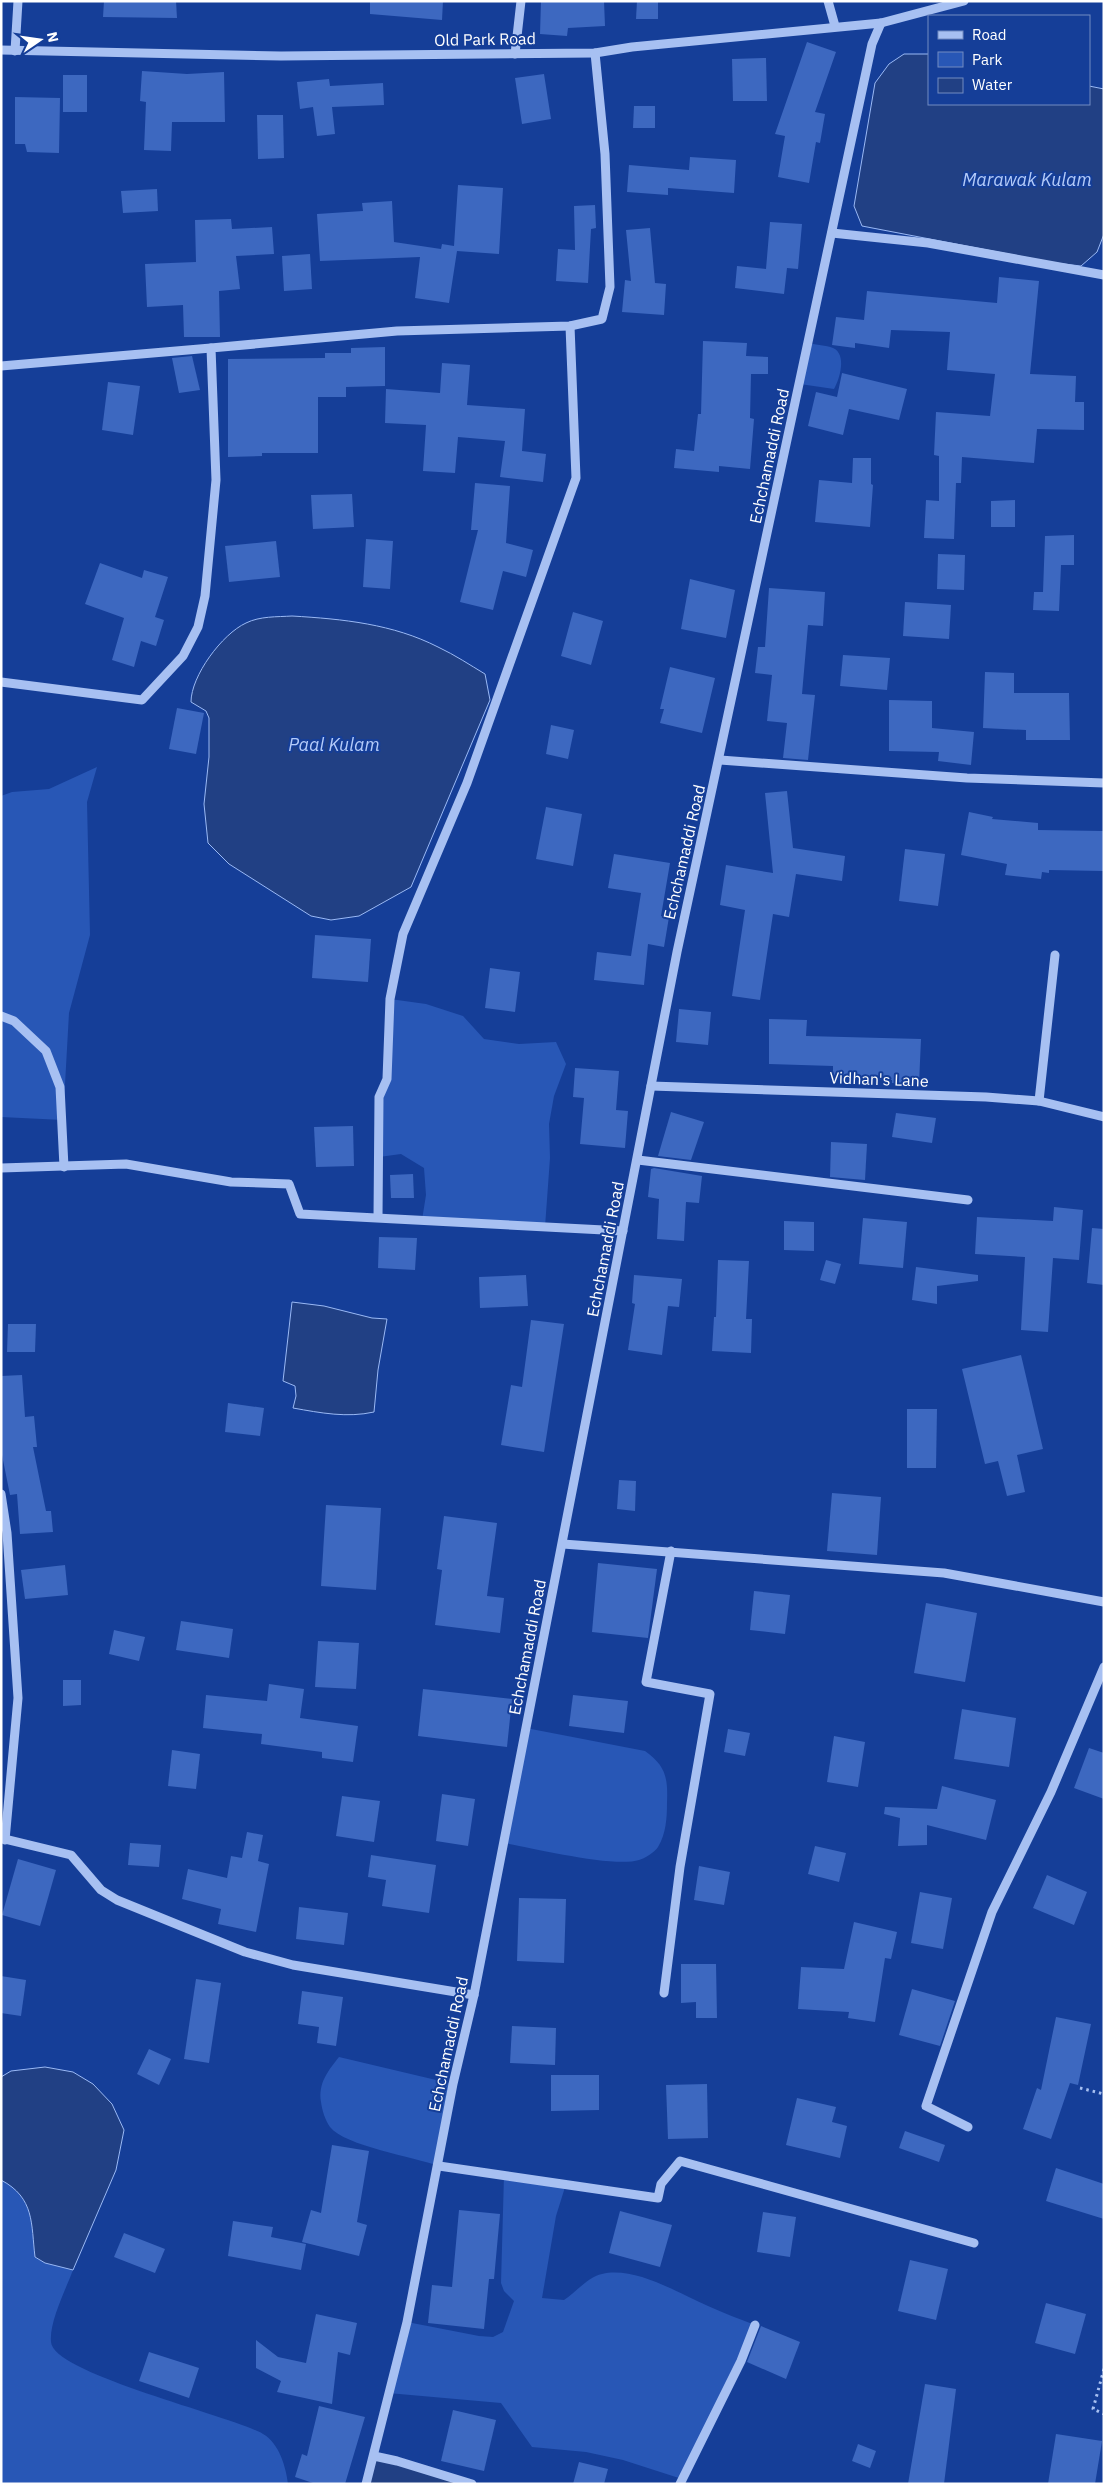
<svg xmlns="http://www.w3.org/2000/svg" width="1105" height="2485" viewBox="0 0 1105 2485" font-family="'IBM Plex Sans',sans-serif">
  <rect width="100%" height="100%" fill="#153e98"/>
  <g fill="#2857b6">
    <path d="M809,343C816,345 826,345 833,348C847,354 840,379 834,389L800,384Z"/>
    <polygon points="97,767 87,802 90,935 69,1013 63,1120 1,1117 1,796 12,792 49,789"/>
    <polygon points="390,999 426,1004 463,1016 484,1039 519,1044 556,1042 566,1064 554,1096 549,1124 550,1158 545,1227 422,1220 426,1195 424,1168 401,1154 379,1157 379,1097 387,1079"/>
    <path d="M526,1728L645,1751C666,1766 668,1778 667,1803C667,1818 666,1834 658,1847C655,1852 644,1859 639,1860C614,1868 533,1848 504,1843Z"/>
    <path d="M339,2057L453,2084L439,2166C414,2157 345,2146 330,2127C325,2120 322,2110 321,2102C318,2083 328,2071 339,2057Z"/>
    <path d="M504,2175L566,2184L556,2216L542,2298L564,2300C576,2292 588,2277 602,2274C635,2266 678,2293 708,2306C723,2313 740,2319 755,2325L682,2479L623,2460L586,2452L532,2447L501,2403L388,2393L407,2322L479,2336L493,2337L503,2332L514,2301L504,2291L501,2283Z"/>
    <path d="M1,2180C35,2198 31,2224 35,2257L45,2263L73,2270C66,2289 49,2322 51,2342C53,2374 233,2416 263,2434C279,2443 286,2467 288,2484H1Z"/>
  </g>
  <g fill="#214084" stroke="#9ab9f5">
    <polygon points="904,54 929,54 929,104 1089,104 1089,86 1104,89 1104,234 1097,252 1081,266 1055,263 862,226 854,206 875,83 889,64"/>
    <path d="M292,616C343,619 393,624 438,647C455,655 470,665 485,674L490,700L411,887L359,916L331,920L311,916L229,864L208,843L204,804L209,757V718L206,711L191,702C191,676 222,634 246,623C260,616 277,617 292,616Z"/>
    <path d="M292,1302L324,1306L372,1318L387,1319L378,1370L374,1412C347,1418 321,1413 293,1408L296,1396L295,1386L283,1381Z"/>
    <path d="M45,2067L73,2072L93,2084L112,2104L124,2130L116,2170L73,2270L45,2263L35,2257C31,2224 35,2198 1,2180V2077L11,2071Z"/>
    <polygon points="374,2456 472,2484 366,2484"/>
  </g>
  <g fill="#3d68c0">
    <polygon points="104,1 176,1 177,18 103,17"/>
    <polygon points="370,1 443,1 442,20 370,14"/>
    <polygon points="541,1 604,1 605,26 568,28 567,36 540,34"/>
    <polygon points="637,1 658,1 658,19 636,19"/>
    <polygon points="807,42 836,52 815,112 825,114 820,143 816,142 809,183 778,177 785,136 775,134"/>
    <polygon points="766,58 767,101 733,101 732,59"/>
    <polygon points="142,71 187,74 224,72 225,122 172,122 171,151 144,150 146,102 140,101"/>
    <polygon points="544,74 551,119 522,124 515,78"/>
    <rect x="63" y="75" width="24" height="37"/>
    <polygon points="329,79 330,86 383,83 384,105 332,107 335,134 317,136 313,107 300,109 297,82"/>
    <polygon points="15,97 60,98 59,153 27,152 25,144 15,144"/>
    <polygon points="634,106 655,106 655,128 633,128"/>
    <polygon points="257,115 283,115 284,158 258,159"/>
    <polygon points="690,157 736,160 734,193 668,188 668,195 627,192 629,165 689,170"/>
    <polygon points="458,185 503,188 499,254 457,251 449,303 415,298 420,257 320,261 317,214 363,211 362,203 392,201 394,242 441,249 442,244 454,246"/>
    <polygon points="157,189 158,211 123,213 121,191"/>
    <polygon points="595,205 596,228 591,229 588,283 556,281 558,249 575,250 574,206"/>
    <polygon points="231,219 232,229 272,227 274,254 236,256 240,289 219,291 220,337 184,337 183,305 147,307 145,264 196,262 195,220"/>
    <polygon points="770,222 802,224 798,269 787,268 784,294 735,288 737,266 766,269"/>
    <polygon points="650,228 655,283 666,284 664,315 622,312 625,280 631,281 626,230"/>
    <polygon points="310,254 312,289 284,291 282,256"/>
    <polygon points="999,277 1039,281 1030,374 1076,376 1075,402 1084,402 1084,430 1037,429 1034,463 962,457 961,483 956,483 954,539 924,538 926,500 939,501 939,456 934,455 936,412 990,416 995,374 947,370 950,332 891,330 889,348 855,343 855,348 832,345 836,317 864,320 867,291 997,303"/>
    <polygon points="703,341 747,343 746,356 768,357 768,374 751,374 750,418 754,419 750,469 719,466 719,472 674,468 676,449 694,451 698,414 701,414"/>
    <polygon points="385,347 385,386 346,387 346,397 318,397 318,453 262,453 262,456 228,457 228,359 325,358 325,353 351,353 351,348"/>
    <polygon points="192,356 200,390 179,393 172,358"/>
    <polygon points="442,363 470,365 467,405 525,409 522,451 546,454 543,482 500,477 505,441 458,437 455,473 423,471 426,425 385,423 386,389 440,393"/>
    <polygon points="842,373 907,389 899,420 849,409 843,435 808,426 816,392 837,397"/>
    <polygon points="108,382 140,386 133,435 102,430"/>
    <polygon points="853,458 871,458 871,484 873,485 870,527 815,522 819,480 852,483"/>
    <polygon points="475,483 510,486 506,543 533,550 526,577 503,571 493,610 460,602 478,530 471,530"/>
    <polygon points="352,494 354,527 313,529 311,495"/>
    <polygon points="1015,500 1015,527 991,527 991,501"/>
    <polygon points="1074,535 1074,565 1061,565 1059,611 1033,610 1034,592 1043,592 1045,536"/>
    <polygon points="366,539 393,541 390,589 363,587"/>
    <polygon points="276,541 280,577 229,582 225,546"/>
    <polygon points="938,554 965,555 964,590 937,589"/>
    <polygon points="100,563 142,578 144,570 168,577 155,617 164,620 156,646 141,641 134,667 112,660 124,618 85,604"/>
    <polygon points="690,579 735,590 726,638 681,629"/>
    <polygon points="769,588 825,592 823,626 808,625 802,694 815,695 808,760 783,758 787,723 767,721 772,675 755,673 758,647 765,647"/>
    <polygon points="905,602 951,605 949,639 903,636"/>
    <polygon points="573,612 603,621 591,665 561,656"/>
    <polygon points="843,655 890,658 887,690 840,686"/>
    <polygon points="670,667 715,678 702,733 660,723 664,709 660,709"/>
    <polygon points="985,672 1014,673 1014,693 1069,693 1070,740 1026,740 1026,730 983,728"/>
    <polygon points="889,700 932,701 932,728 974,732 971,765 938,761 939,752 889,751"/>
    <polygon points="177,708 204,713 196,754 169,749"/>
    <polygon points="551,725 574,730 568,759 546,754"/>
    <polygon points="787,791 793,848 845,856 842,881 796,874 789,917 773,914 760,1000 732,996 745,910 720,905 726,865 773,873 765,793"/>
    <polygon points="546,807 582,814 573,866 536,859"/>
    <polygon points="969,812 993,817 992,819 1038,823 1038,830 1104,831 1104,871 1049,870 1049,873 1042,872 1041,879 1005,875 1007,864 961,855"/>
    <polygon points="905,849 945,854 938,906 899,901"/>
    <polygon points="614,854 670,863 661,916 669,917 664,947 648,944 644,985 594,980 597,952 631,956 641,893 608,888"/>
    <polygon points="315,935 371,939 368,982 312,978"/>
    <polygon points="490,968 520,972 515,1012 485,1008"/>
    <polygon points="679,1009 711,1012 708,1045 676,1042"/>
    <polygon points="769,1019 807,1020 806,1036 921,1039 919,1084 892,1083 892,1080 833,1079 833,1066 769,1064"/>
    <polygon points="575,1068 619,1071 616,1110 628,1111 625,1148 580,1144 584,1098 573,1097"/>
    <polygon points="671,1112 704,1122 691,1160 658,1156"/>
    <polygon points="896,1113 936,1118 932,1143 892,1137"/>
    <polygon points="353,1126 354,1166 316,1167 314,1127"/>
    <polygon points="831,1142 867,1144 865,1180 830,1177"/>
    <polygon points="654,1168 702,1176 699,1203 686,1202 684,1241 657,1239 659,1199 648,1197 651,1169"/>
    <polygon points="413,1174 414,1198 391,1198 390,1175"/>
    <polygon points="1054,1207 1083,1210 1079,1260 1053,1258 1048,1332 1021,1330 1025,1257 975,1254 977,1217 1053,1221"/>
    <polygon points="863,1218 907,1222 903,1268 859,1264"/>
    <polygon points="784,1221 814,1222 814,1251 784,1250"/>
    <polygon points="1092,1228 1104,1229 1104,1285 1087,1283"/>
    <polygon points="379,1237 417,1238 415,1270 378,1268"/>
    <polygon points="718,1260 749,1261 746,1319 752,1319 751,1353 712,1351 714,1317 716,1317"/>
    <polygon points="826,1260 841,1264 835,1284 820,1280"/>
    <polygon points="916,1267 978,1275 978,1281 937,1286 937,1304 912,1300"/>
    <polygon points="526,1275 528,1306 480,1308 479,1277"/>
    <polygon points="634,1275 682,1279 679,1307 668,1306 662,1355 628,1350 635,1304 632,1303"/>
    <polygon points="531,1320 564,1324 544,1452 501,1445 511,1385 522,1387"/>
    <polygon points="8,1324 36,1324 35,1352 7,1352"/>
    <polygon points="1021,1355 1043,1449 1017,1455 1025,1492 1007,1496 998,1461 985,1464 962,1369"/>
    <polygon points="22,1375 25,1417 34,1416 37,1447 33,1447 46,1511 51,1511 53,1532 20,1534 17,1494 10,1495 2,1455 1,1376"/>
    <polygon points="228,1403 264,1408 260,1436 225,1432"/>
    <polygon points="907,1409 937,1409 936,1468 907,1468"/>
    <polygon points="619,1480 636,1481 635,1511 617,1509"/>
    <polygon points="832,1493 881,1497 877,1555 827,1551"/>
    <polygon points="326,1505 381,1508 376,1590 321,1586"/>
    <polygon points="444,1516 497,1523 487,1596 504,1598 500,1633 435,1625 442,1570 437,1569"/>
    <polygon points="598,1563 657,1569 648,1638 592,1632"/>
    <polygon points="65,1565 68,1595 25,1599 21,1570"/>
    <polygon points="754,1591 790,1595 785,1634 750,1630"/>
    <polygon points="926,1603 977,1613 965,1682 914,1673"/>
    <polygon points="181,1621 233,1629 229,1658 176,1650"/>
    <polygon points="114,1630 145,1637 139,1661 109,1654"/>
    <polygon points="318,1641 359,1643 356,1689 315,1687"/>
    <polygon points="63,1680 81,1680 81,1705 63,1706"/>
    <polygon points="269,1684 304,1689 300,1718 358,1726 353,1762 322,1758 322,1752 261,1744 262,1734 203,1728 206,1695 267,1701"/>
    <polygon points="423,1689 512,1699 507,1747 418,1736"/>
    <polygon points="573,1695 628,1701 624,1733 569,1726"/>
    <polygon points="962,1709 1016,1718 1009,1767 954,1759"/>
    <polygon points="728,1729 750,1733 745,1756 724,1752"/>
    <polygon points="834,1736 865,1742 858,1787 827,1782"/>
    <polygon points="1089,1748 1104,1753 1104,1799 1074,1788"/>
    <polygon points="172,1750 200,1754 196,1789 168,1786"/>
    <polygon points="942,1786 996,1800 986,1840 927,1825 927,1845 898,1846 900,1818 884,1814 885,1807 937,1809"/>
    <polygon points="442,1794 475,1799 468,1846 436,1841"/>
    <polygon points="342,1796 380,1801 374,1842 336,1836"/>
    <polygon points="247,1832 263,1835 258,1861 269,1864 256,1932 218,1924 221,1909 182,1899 188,1869 227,1878 231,1856 242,1858"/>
    <polygon points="130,1843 161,1845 159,1867 128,1865"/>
    <polygon points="815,1846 846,1853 839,1882 808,1874"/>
    <polygon points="371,1855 436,1865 429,1913 382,1906 386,1880 368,1877"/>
    <polygon points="18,1859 56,1870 40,1926 2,1915"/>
    <polygon points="699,1866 730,1872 724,1905 694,1900"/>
    <polygon points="1047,1875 1087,1892 1074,1925 1033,1908"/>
    <polygon points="920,1892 952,1898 943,1949 911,1943"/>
    <polygon points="519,1898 566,1899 564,1963 517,1961"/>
    <polygon points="299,1907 348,1913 344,1945 296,1939"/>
    <polygon points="854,1922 897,1932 891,1959 885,1958 875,2022 848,2018 849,2012 798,2009 801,1967 844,1969"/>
    <polygon points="681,1964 716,1964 717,2018 696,2018 696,2002 681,2003"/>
    <polygon points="1,1976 26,1980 21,2016 1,2013"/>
    <polygon points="196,1979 221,1983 209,2063 184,2059"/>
    <polygon points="912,1989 955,2001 940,2046 899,2035"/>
    <polygon points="302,1991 343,1997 336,2046 317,2043 319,2027 298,2024"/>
    <polygon points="1056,2017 1091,2024 1078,2085 1070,2083 1051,2139 1023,2129 1037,2088 1041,2090"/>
    <polygon points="512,2026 556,2028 555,2065 510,2063"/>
    <polygon points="149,2049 171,2059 159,2085 137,2074"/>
    <polygon points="551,2075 599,2075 599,2110 551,2111"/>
    <polygon points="707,2084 708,2138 668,2139 666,2085"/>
    <polygon points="797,2098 836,2107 832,2122 847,2126 840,2158 786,2145"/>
    <polygon points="905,2131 945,2145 939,2162 899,2148"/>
    <polygon points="332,2145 369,2151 357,2222 367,2225 359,2256 302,2242 311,2210 321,2213"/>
    <polygon points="1056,2168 1104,2184 1104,2219 1046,2201"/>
    <polygon points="459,2210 500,2214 494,2279 489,2279 484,2329 428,2323 432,2285 452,2287"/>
    <polygon points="620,2211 672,2225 660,2267 609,2253"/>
    <polygon points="763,2212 796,2217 790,2257 757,2252"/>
    <polygon points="233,2221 273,2227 271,2237 306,2244 301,2270 228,2256"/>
    <polygon points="124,2233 165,2249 155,2273 114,2257"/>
    <polygon points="910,2260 948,2269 936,2320 898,2311"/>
    <polygon points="1046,2303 1086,2314 1075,2354 1035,2343"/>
    <polygon points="316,2314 357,2323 350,2355 338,2352 332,2404 277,2392 281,2381 256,2368 256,2340 278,2357 306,2363"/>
    <polygon points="761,2326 800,2342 786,2379 747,2362"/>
    <polygon points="149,2352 199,2368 189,2398 139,2381"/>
    <polygon points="925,2384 956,2389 944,2484 908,2484"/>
    <polygon points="319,2406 365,2417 345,2484 316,2484 295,2477 302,2454 307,2456"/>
    <polygon points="453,2410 496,2420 484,2471 441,2461"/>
    <polygon points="1056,2434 1102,2441 1095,2484 1048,2484"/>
    <polygon points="858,2444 876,2451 870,2468 852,2461"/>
    <polygon points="579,2462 608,2469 604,2484 573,2484"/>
  </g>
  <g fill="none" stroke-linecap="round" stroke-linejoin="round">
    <g stroke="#a7c0f2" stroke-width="3" stroke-dasharray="2.5 4" stroke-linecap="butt">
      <polyline points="1080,2088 1104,2094"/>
      <polyline points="1104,2369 1093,2409 1104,2414"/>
    </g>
    <g stroke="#a7c0f2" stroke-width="9">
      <polyline points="828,1 835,26"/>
      <polyline points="1,50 281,56 595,53 632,47 881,23 964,1"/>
      <polyline points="15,51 18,1"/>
      <polyline points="515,54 521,1"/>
      <polyline points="832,233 928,243 1104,275"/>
      <polyline points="1,366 211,348"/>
      <polyline points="1,682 142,700 183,656 198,627 205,596 216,480 211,348 397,331 570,326 602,319 610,287 605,154 595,53"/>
      <polyline points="720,760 967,778 1104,783"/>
      <polyline points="1,1016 14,1021 46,1051 60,1087 64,1167"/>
      <polyline points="651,1086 986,1097 1039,1101 1104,1117"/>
      <polyline points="1039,1101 1055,955"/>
      <polyline points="638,1160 968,1200"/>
      <polyline points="1,1168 126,1164 231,1182 289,1184 300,1214 623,1231"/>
      <polyline points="378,1217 379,1097 387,1079 390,999 403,934 467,783 576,478 570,326"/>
      <polyline points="1,1494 7,1533 18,1698 5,1840"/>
      <polyline points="563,1544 944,1573 1104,1602"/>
      <polyline points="1,1838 71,1855 101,1890 117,1900 245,1952 293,1965 474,1995"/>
      <polyline points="664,1993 680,1867 710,1694 646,1682 671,1551"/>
      <polyline points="968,2127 926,2106 992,1912 1051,1792 1104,1667"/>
      <polyline points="439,2166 658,2198 661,2184 680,2161 974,2243"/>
      <polyline points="374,2456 397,2461 472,2484"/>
      <polyline points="366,2484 407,2322 453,2084 474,1995 677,952 872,44 881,23"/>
      <polyline points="680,2484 741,2361 755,2325"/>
    </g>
  </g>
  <g text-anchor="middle" stroke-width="4" stroke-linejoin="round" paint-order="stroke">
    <g font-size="16" fill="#fff" stroke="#153e98">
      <text transform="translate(485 39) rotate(-1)" y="6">Old Park Road</text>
      <text transform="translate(769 456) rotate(-78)" y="6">Echchamaddi Road</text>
      <text transform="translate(684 852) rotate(-77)" y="6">Echchamaddi Road</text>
      <text transform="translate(879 1079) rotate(2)" y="6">Vidhan's Lane</text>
      <text transform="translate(605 1249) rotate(-79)" y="6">Echchamaddi Road</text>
      <text transform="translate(527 1647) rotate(-79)" y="6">Echchamaddi Road</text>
      <text transform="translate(448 2044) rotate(-78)" y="6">Echchamaddi Road</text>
    </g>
    <g font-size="18" font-style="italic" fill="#b4cbf9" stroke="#153e98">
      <text x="1027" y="186">Marawak Kulam</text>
      <text x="334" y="751">Paal Kulam</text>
    </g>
  </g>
  <rect width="1105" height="2485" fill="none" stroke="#ffffff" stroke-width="5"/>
  <rect x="928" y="15" width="162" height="90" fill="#153e98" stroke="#738bc1"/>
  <rect x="938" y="31" width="25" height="8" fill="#a7c0f2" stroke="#738bc1"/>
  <text x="972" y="40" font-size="15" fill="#ffffff">Road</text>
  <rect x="938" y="52" width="25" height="15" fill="#2857b6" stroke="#738bc1"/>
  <text x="972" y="65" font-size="15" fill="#ffffff">Park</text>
  <rect x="938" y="78" width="25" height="15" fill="#214084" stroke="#738bc1"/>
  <text x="972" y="90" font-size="15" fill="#ffffff">Water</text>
  <g transform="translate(40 40) rotate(77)" stroke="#153e98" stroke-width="4" paint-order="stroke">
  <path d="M0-4L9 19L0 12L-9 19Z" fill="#ffffff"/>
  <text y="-8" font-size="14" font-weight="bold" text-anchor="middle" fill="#ffffff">N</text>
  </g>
</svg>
